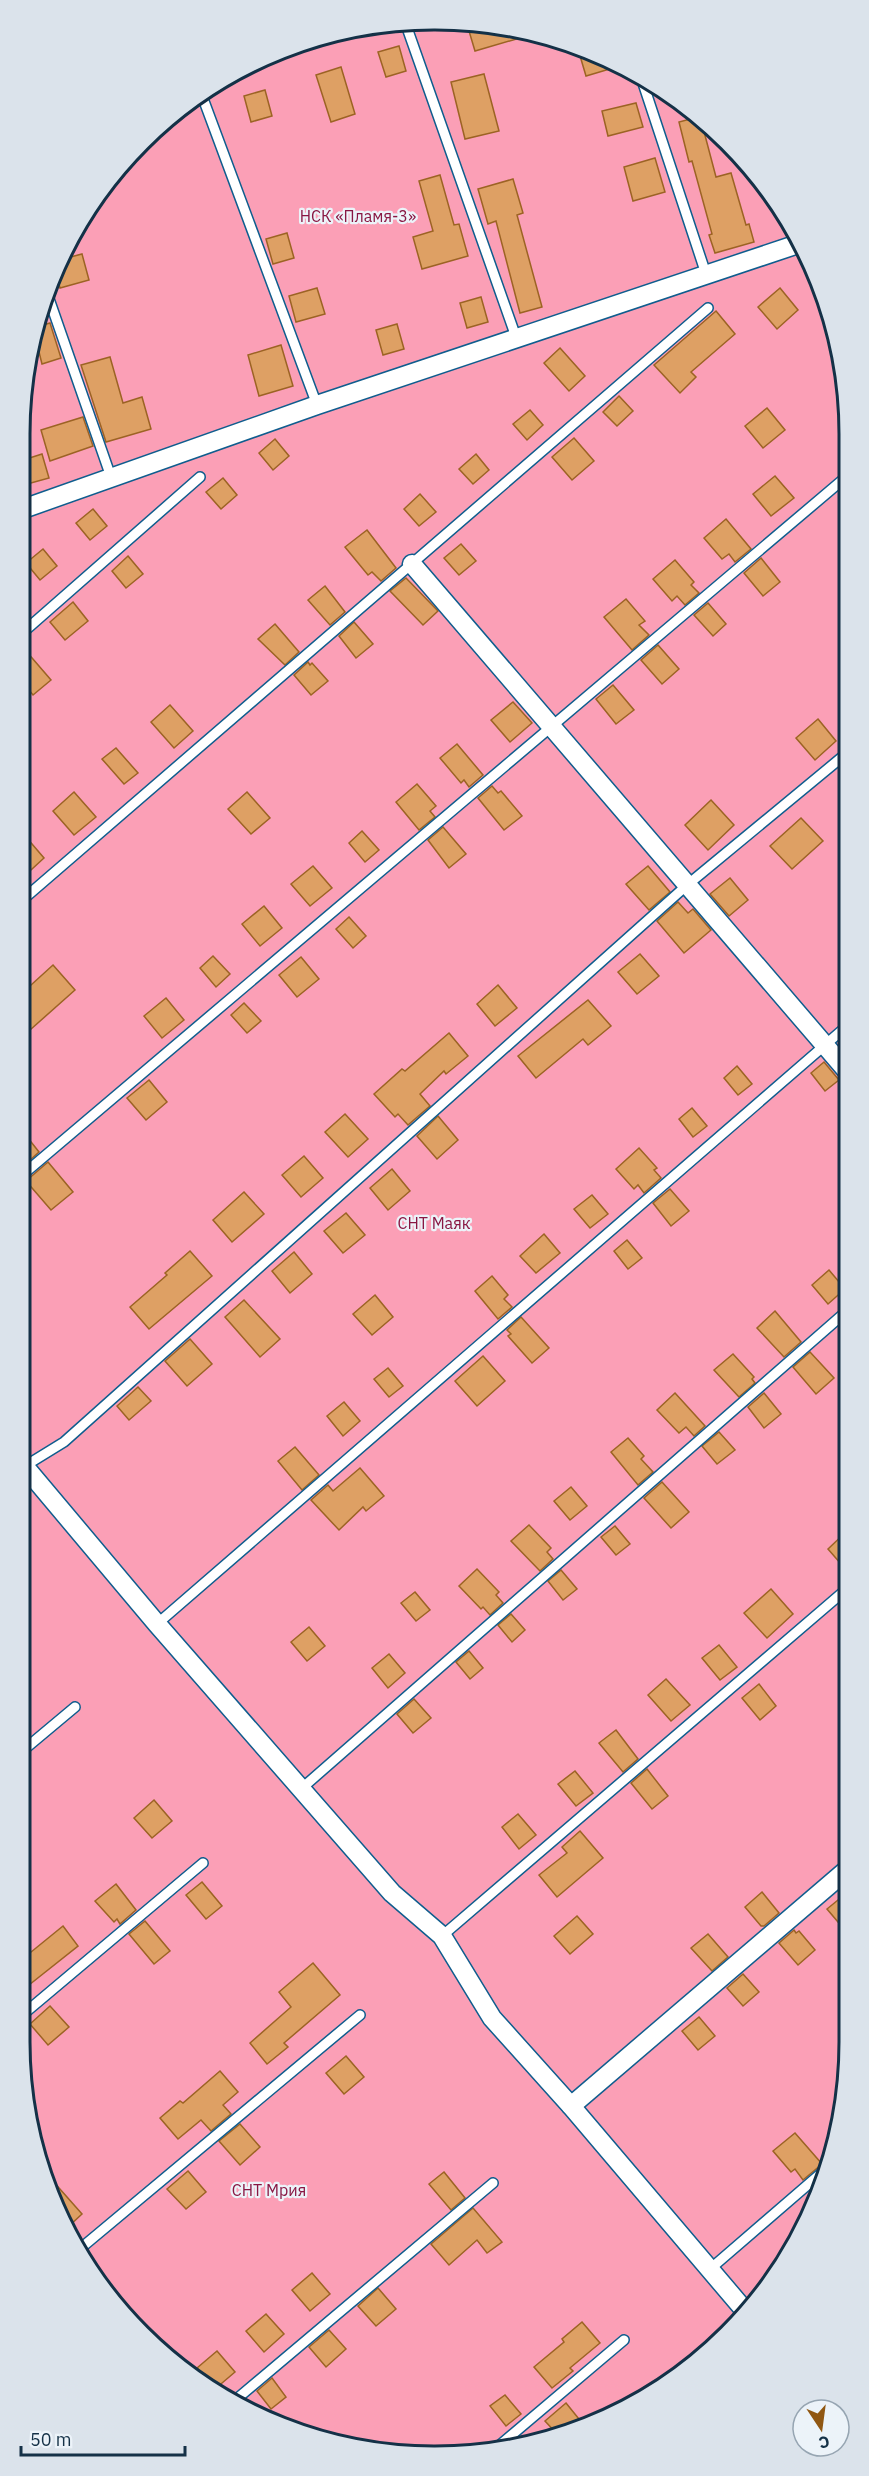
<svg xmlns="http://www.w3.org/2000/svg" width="869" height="2476" viewBox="0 0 869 2476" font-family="'IBM Plex Sans',sans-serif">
  <rect width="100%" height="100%" fill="#aed7f9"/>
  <path fill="#fb9fb6" d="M461,20L542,34L642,75L746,161L807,251L846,380L849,2042L835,2149L779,2272L728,2335L665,2386L542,2442L462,2456L381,2453L251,2414L182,2371L123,2315L51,2200L27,2122L20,2041V434C24,400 24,360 34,326C78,168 216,47 380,23C406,19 435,21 461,20Z"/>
  <g fill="#dea064" stroke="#9c6324" stroke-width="1.5">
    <polygon points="466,21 497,26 537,33 475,51"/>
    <polygon points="399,46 406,71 386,77 378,52"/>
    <polygon points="578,49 587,53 620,66 586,76"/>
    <polygon points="341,67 355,114 331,122 316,75"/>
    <polygon points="484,74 499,131 465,139 451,82"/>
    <polygon points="265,90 272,116 251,122 244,96"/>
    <polygon points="636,103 643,127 608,136 602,111"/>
    <polygon points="694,118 702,124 716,177 731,173 746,225 749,224 754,242 715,253 709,235 712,234 692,161 689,162 679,122"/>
    <polygon points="655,158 665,192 633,201 624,167"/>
    <polygon points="440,175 454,225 459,224 468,256 422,269 413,237 433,231 419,181"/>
    <polygon points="513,179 523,213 517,215 542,307 520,313 496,221 488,224 478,189"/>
    <polygon points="287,233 294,258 273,264 266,239"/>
    <polygon points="82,254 89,280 60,288 55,269 59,260"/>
    <polygon points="317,288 325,314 296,322 289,296"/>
    <polygon points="780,288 798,310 777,329 758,307"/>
    <polygon points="481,297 488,322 467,328 460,303"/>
    <polygon points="716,311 735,334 691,372 696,377 680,393 654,365"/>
    <polygon points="50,323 61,358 42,364 33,328"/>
    <polygon points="397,324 404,349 383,355 376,330"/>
    <polygon points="281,345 293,386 259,396 248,355"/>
    <polygon points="560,348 585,376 569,391 544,363"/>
    <polygon points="110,357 123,403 142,397 151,429 106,442 81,365"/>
    <polygon points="619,396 633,411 617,426 603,412"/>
    <polygon points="767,408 785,430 763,448 745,426"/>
    <polygon points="530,410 543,425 527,440 513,424"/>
    <polygon points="83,417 93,446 50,461 41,430"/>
    <polygon points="574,438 594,461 572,480 552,457"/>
    <polygon points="275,439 289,456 273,470 259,453"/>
    <polygon points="42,454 49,478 20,486 20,461"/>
    <polygon points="476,454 489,470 473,484 459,469"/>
    <polygon points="775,476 794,498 771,516 753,494"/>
    <polygon points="223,478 237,495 221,509 206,492"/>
    <polygon points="420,494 436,512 419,526 404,509"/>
    <polygon points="93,509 107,526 90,540 76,523"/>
    <polygon points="726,519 751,549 735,562 729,554 722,559 704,538"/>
    <polygon points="367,530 396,568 381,581 372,572 368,575 345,547"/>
    <polygon points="461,544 476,561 459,575 444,558"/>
    <polygon points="43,549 57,566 40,580 26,563"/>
    <polygon points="128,556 143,574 126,588 112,571"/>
    <polygon points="761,558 780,582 763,596 744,573"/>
    <polygon points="675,560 694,582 691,585 699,593 685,605 677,596 672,601 653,579"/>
    <polygon points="406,578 438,611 423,625 390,591"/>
    <polygon points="325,586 345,612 330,625 308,600"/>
    <polygon points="626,599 645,621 639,625 649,635 632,650 604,617"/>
    <polygon points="73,602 88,621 65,640 50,622"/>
    <polygon points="708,603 726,624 713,636 694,615"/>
    <polygon points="354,622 373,644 356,658 339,636"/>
    <polygon points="275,624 299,652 285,665 258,639"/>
    <polygon points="20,644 51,680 33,695 20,679"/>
    <polygon points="658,645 679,669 662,684 641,660"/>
    <polygon points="308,662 310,665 312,663 328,681 311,695 294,675"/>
    <polygon points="613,685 634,710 616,724 596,699"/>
    <polygon points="513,702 532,723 510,742 491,720"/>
    <polygon points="170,705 193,731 174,748 151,722"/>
    <polygon points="818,719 836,741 815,760 796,738"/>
    <polygon points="457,744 483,775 469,787 464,780 461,783 440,758"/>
    <polygon points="116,748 138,773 124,784 102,759"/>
    <polygon points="417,784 436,806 430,811 435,817 419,830 396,802"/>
    <polygon points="492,786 498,793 501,791 522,816 504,830 478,798"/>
    <polygon points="74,792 96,817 74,835 53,811"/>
    <polygon points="247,792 270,818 251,834 228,809"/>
    <polygon points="711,800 734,825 708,850 685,825"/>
    <polygon points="801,818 823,841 792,869 770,846"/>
    <polygon points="443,827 466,854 449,868 428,840"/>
    <polygon points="20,830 44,858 20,880"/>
    <polygon points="362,831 379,850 365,862 349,843"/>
    <polygon points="313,866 332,888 310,906 291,884"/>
    <polygon points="648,866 670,892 649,910 626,884"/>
    <polygon points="730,878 748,900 729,916 710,894"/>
    <polygon points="678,902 688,913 693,909 711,930 684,953 657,921"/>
    <polygon points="264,906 282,928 260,946 242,924"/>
    <polygon points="349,917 366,936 353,948 336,929"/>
    <polygon points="640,954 659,976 637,994 618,972"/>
    <polygon points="213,956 230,974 216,987 200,968"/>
    <polygon points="301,957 319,979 297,997 279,975"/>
    <polygon points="53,965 75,990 30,1030 20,1018 20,995"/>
    <polygon points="498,985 517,1008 495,1026 477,1004"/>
    <polygon points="166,998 184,1020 162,1038 144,1016"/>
    <polygon points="588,1000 611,1026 588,1045 583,1039 536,1078 518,1056"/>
    <polygon points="244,1003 261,1021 247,1033 231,1015"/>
    <polygon points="449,1033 468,1056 446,1074 444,1071 420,1094 430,1106 408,1125 398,1114 395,1117 374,1094 402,1069 405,1071"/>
    <polygon points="824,1062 839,1080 825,1091 811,1073"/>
    <polygon points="737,1066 752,1084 738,1095 724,1078"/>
    <polygon points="149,1080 167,1102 146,1120 127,1098"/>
    <polygon points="692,1108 707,1126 693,1137 679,1119"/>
    <polygon points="345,1114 368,1139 348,1157 325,1132"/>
    <polygon points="438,1116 458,1140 437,1159 417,1136"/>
    <polygon points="20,1128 39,1152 20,1169"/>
    <polygon points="639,1148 657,1168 654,1170 661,1178 644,1193 638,1185 634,1189 616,1169"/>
    <polygon points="304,1156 323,1178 301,1197 282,1175"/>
    <polygon points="48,1162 73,1192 51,1210 26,1181"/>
    <polygon points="392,1169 410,1191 388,1210 370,1188"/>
    <polygon points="670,1189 689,1211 671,1226 653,1203"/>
    <polygon points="244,1192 264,1214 232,1242 213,1220"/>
    <polygon points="592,1195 608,1214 590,1228 574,1209"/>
    <polygon points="346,1213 365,1235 343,1253 324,1231"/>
    <polygon points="544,1234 560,1253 536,1273 520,1256"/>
    <polygon points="627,1240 642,1258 628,1269 614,1251"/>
    <polygon points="190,1251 212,1276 149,1329 130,1307 167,1275 165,1273"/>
    <polygon points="294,1252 312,1274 290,1293 272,1271"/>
    <polygon points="829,1270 845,1289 828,1304 812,1285"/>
    <polygon points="492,1276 508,1295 504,1299 512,1307 498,1319 475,1291"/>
    <polygon points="375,1295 393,1317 372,1335 353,1314"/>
    <polygon points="244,1300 280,1339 260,1357 225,1317"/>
    <polygon points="775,1311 801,1342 784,1357 757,1328"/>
    <polygon points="521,1317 549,1348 532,1363 508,1336 511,1334 507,1330"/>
    <polygon points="190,1339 212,1364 187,1386 165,1361"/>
    <polygon points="810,1352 834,1378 816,1394 793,1367"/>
    <polygon points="733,1354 754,1377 752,1379 755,1383 739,1397 714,1370"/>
    <polygon points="483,1356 505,1381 477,1406 455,1381"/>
    <polygon points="388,1368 403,1386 389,1397 374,1379"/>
    <polygon points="138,1387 151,1401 129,1420 117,1406"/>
    <polygon points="675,1393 705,1426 694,1436 686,1427 679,1433 657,1410"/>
    <polygon points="764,1393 781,1414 764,1428 748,1407"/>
    <polygon points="344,1402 360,1421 343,1436 327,1416"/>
    <polygon points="719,1432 735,1450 717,1464 702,1446"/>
    <polygon points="628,1438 644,1456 641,1459 653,1472 638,1485 611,1452"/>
    <polygon points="295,1447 319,1475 302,1490 278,1461"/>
    <polygon points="360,1468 384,1496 366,1511 363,1507 339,1530 311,1500 328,1485 333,1491"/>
    <polygon points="662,1482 689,1512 671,1528 644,1498"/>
    <polygon points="571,1487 587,1506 570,1520 554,1501"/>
    <polygon points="529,1525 551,1548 547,1552 553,1559 540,1571 511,1541"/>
    <polygon points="615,1526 630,1544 616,1555 601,1537"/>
    <polygon points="848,1530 848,1572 828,1549"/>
    <polygon points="477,1569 499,1592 496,1595 503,1603 490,1615 483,1607 481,1609 459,1586"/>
    <polygon points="561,1570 577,1589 563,1600 548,1581"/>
    <polygon points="771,1589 793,1614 767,1638 744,1613"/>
    <polygon points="415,1592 430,1610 416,1621 401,1603"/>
    <polygon points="511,1614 525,1630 512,1642 498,1625"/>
    <polygon points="309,1627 325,1646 307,1661 291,1642"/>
    <polygon points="719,1645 737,1667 720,1680 702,1658"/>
    <polygon points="469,1651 483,1668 470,1679 456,1662"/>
    <polygon points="389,1654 405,1673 388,1688 372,1668"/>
    <polygon points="666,1679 690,1705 671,1721 648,1695"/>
    <polygon points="759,1684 776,1706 760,1720 742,1698"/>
    <polygon points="414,1699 431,1718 413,1733 397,1714"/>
    <polygon points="616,1730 638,1759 623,1772 599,1743"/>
    <polygon points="647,1769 668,1796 652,1809 631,1783"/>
    <polygon points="575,1771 593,1793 576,1806 558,1784"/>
    <polygon points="154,1800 172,1821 152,1838 134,1818"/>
    <polygon points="518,1814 536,1835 519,1849 502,1827"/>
    <polygon points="580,1831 603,1858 557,1897 539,1875 567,1853 562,1847"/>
    <polygon points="202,1882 222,1906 206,1919 186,1895"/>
    <polygon points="116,1884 136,1910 120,1924 117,1919 114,1922 95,1901"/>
    <polygon points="849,1891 849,1935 827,1909"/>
    <polygon points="762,1892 779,1913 764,1926 761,1926 745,1907"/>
    <polygon points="577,1916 593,1934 570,1954 554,1936"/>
    <polygon points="145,1921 170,1951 154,1964 129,1934"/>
    <polygon points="63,1926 78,1946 29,1985 20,1973 20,1961"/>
    <polygon points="794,1930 796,1933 799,1931 815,1950 798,1965 779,1943"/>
    <polygon points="708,1934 728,1957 712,1971 691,1948"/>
    <polygon points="313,1963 340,1995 284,2043 288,2047 267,2064 250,2043 291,2007 279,1992"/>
    <polygon points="743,1974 759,1992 743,2006 727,1988"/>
    <polygon points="50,2006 69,2027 48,2045 30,2024"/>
    <polygon points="699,2017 715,2036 698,2050 682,2031"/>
    <polygon points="346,2056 364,2077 344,2094 326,2073"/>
    <polygon points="220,2071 238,2092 223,2105 231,2114 211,2131 201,2120 178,2139 160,2118 180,2101 183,2103"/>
    <polygon points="240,2124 260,2147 240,2165 219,2141"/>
    <polygon points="795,2133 822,2164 803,2180 795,2169 791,2172 773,2151"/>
    <polygon points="44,2171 82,2214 68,2227 51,2200"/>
    <polygon points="188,2171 206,2192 186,2209 167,2189"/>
    <polygon points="444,2172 465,2198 451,2210 429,2184"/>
    <polygon points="473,2208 502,2242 487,2253 477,2240 449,2265 431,2244"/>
    <polygon points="312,2273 330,2294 310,2311 292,2290"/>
    <polygon points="378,2288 396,2309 376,2326 358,2306"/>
    <polygon points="266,2314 284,2334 264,2352 246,2331"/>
    <polygon points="582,2322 600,2343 570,2368 573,2371 552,2388 534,2367 564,2342 562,2339"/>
    <polygon points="329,2330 346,2349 326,2367 309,2347"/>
    <polygon points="217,2351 235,2372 215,2389 197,2368"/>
    <polygon points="272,2378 286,2397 271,2409 257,2391"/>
    <polygon points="505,2395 521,2414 506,2426 490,2406"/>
    <polygon points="566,2403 583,2424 558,2435 545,2421"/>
  </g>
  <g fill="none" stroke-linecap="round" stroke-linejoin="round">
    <defs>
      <g id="lane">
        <polyline points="405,22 516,337"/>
        <polyline points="640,74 706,274"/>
        <polyline points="201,93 317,405"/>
        <polyline points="47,293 111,477"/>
        <polyline points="20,635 200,477"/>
        <polyline points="20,902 708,308"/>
        <polyline points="20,1177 846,477"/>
        <polyline points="25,1466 64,1442 686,886 847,753"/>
        <polyline points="157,1624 847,1026"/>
        <polyline points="20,1753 75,1707"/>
        <polyline points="301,1789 848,1310"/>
        <polyline points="442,1936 849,1587"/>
        <polyline points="20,2017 203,1863"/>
        <polyline points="81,2248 360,2015"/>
        <polyline points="709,2270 826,2169"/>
        <polyline points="233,2402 493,2183"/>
        <polyline points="494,2450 624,2340"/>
      </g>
      <g id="street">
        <polyline points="20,510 317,405 801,243"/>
        <polyline points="412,564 847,1071"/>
        <polyline points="20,1461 157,1624 392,1893 442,1936 492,2018 571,2106 746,2312"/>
        <polyline points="571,2106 849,1868"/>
      </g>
    </defs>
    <use href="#lane" stroke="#0f5d8e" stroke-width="12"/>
    <use href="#street" stroke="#0f5d8e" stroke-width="21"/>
    <use href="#lane" stroke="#fff" stroke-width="9"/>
    <use href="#street" stroke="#fff" stroke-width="18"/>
  </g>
  <g text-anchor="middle" stroke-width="4.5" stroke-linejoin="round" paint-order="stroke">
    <g font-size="16" fill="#891743" stroke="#ecf3f9">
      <text x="358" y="222">НСК «Пламя-3»</text>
      <text x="434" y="1229">СНТ Маяк</text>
      <text x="269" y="2196">СНТ Мрия</text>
    </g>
  </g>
  <path d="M0 0H869V2476H0ZM434 30H435A404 404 0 0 1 839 434V2042A404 404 0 0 1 435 2446H434A404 404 0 0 1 30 2042V434A404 404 0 0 1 434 30Z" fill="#dbe3eb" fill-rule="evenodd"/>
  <path fill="none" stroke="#143147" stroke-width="3" d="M434 30H435A404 404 0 0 1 839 434V2042A404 404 0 0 1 435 2446H434A404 404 0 0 1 30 2042V434A404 404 0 0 1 434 30Z"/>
  <g transform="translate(821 2428) rotate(167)"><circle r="28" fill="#ecf3f9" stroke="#96a5b2" stroke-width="1.5"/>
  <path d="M0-4.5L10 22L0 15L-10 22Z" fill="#905712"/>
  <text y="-9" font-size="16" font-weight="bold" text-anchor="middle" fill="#143147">С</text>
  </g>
  <path d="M21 2446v9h164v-9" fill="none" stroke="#143147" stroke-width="3"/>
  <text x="30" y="2446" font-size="18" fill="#143147" stroke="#ecf3f9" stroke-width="4.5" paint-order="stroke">50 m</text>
</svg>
